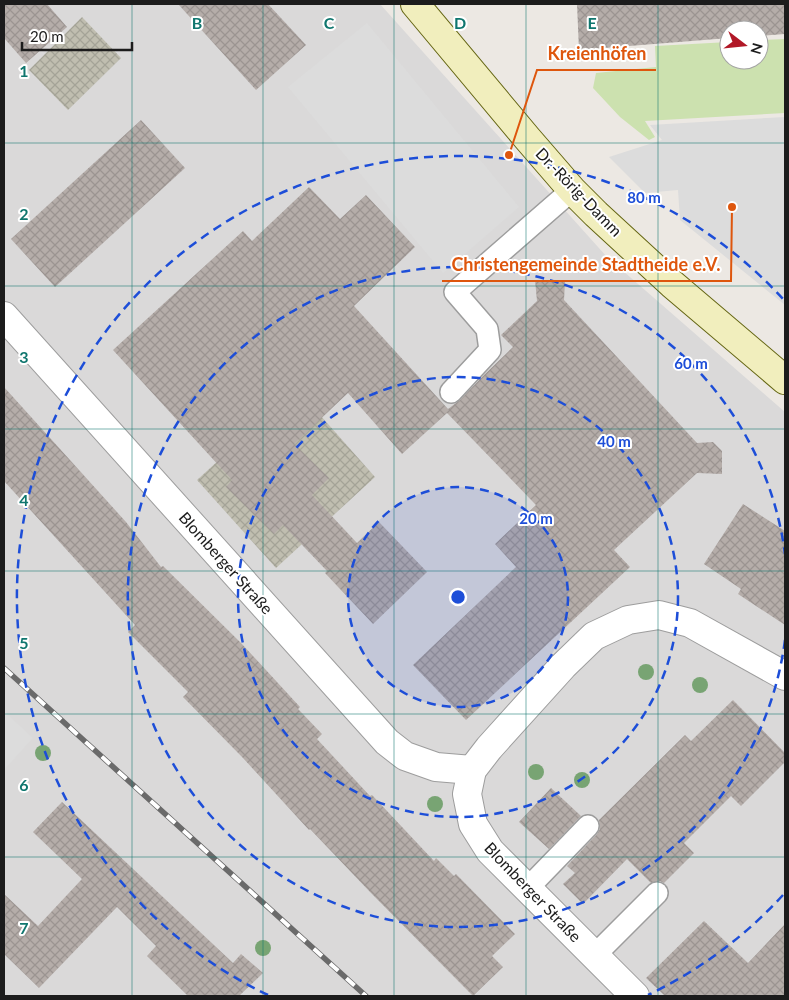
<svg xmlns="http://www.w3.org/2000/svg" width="789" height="1000" viewBox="0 0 789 1000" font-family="Lato,sans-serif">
  <defs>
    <pattern id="construction-cross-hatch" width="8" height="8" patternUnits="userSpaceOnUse" patternTransform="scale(1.25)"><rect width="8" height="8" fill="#c0beb0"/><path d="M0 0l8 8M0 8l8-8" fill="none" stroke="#a4a397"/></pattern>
    <pattern id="building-cross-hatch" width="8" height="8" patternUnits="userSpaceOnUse" patternTransform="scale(1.25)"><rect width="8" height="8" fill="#b5ada9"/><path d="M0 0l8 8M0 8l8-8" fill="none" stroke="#9b9491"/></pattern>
  </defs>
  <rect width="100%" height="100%" fill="#ece8e3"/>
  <polygon fill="#dad9d9" points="4,4 380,4 607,257 785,412 785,996 4,996"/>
  <g fill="url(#construction-cross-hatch)">
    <polygon points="82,17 121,58 68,110 29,70"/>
    <polygon points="297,389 375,477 276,568 197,480"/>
  </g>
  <polygon fill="#cce1af" points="785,39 785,113 645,121 655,137 649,140 620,117 593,88 596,73 656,67 655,46 729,42 729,60 759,60 759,40"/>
  <g fill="#dcdcdc">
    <polygon points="367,23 519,207 443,273 288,87"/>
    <polygon points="785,117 785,305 680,220 678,190 645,193 609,157 662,140 650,125"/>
    <polygon points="4,711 33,738 4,770"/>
  </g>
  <g fill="url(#building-cross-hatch)">
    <polygon points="4,4 47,4 67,27 26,63 4,38"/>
    <polygon points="178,4 268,4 306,45 256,90"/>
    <polygon points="577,4 785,4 785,34 759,36 759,30 729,30 729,38 579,50"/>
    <polygon points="141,120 185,168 55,287 11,239"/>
    <polygon points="309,187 340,219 366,195 415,247 354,306 448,409 460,400 483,376 513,347 501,335 537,301 535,280 565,282 564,300 697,443 713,442 722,451 722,474 697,473 614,550 630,567 466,720 413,665 516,567 495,544 536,505 447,413 402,454 348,393 294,444 329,478 312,495 357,543 379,522 427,572 373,624 325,573 327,571 283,525 274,534 226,487 232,480 113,350 243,231 252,241"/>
    <polygon points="4,387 126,522 161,567 163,566 241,643 300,707 298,709 322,734 317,739 370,796 372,795 434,861 436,858 454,876 456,874 515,934 492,956 503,967 473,996 371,893 310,829 309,830 243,758 183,697 188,692 128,632 135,625 4,481"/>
    <polygon points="743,504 785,531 785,625 738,594 741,589 704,564"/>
    <polygon points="733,700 785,753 785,762 741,806 731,796 684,843 694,853 664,883 660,881 651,883 627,859 583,904 563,884 575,873 567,866 597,834 600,829 599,820 685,735 691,741"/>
    <polygon points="551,788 581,816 549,849 519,822"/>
    <polygon points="62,802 233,963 241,954 263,973 239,996 188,996 147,956 156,946 117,907 39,988 4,954 4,894 38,926 82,879 33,832"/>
    <polygon points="704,921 748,963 785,924 785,996 665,996 646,978"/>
  </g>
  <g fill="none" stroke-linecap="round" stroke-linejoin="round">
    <defs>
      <g id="lane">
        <polyline points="451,392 490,350 487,329 455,292 572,190"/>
        <polyline points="527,889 588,826"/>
        <polyline points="594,956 657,893"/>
      </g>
      <g id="street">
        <polyline points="4,316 387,742 405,756 436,767 472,770"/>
        <polyline points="635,996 490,851 473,824 467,794 472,770 489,748 563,666 594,636 628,620 659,615 690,623 785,676"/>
      </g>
      <polyline id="secondary" points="415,4 527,138 572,190 596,214 672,284 785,380"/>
    </defs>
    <use href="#lane" stroke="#9d9d9d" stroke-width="24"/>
    <use href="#street" stroke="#9d9d9d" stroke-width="30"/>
    <use href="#secondary" stroke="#646512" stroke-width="30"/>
    <use href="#lane" stroke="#fff" stroke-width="21"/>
    <use href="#street" stroke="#fff" stroke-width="28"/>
    <use href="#secondary" stroke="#f1eebd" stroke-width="28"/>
    <defs>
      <polyline id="rail" points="4,668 366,996"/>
    </defs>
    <use href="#rail" stroke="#6a6a6a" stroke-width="5.5"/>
    <use href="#rail" stroke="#fff" stroke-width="4" stroke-dasharray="11" stroke-linecap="butt"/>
  </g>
  <g fill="#78a473">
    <circle cx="646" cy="672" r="8"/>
    <circle cx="700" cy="685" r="8"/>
    <circle cx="43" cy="753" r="8"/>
    <circle cx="536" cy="772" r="8"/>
    <circle cx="582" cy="780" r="8"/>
    <circle cx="435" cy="804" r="8"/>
    <circle cx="263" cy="948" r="8"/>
  </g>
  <path fill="none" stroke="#0f766e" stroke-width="1" stroke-opacity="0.55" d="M132,4V996M263,4V996M394,4V996M526,4V996M658,4V996M4,143H785M4,286H785M4,429H785M4,571H785M4,714H785M4,857H785"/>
  <circle cx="458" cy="597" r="110" fill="#1d4ed8" fill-opacity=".12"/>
  <g fill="none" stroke="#1d4ed8" stroke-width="2.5" stroke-dasharray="9 6">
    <circle cx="458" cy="597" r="110"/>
    <circle cx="458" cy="597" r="220"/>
    <path d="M785 640A330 330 0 1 1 785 554"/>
    <path d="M783 895A441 441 0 0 1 648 995M268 995A441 441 0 1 1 783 299"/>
  </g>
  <g text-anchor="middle" stroke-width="4" stroke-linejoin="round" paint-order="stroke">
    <g font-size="16" fill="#1c1c1c" stroke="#fff">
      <text transform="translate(579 192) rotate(46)" y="6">Dr.-Rörig-Damm</text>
      <text transform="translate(226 563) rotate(48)" y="6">Blomberger Straße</text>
      <text transform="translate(533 892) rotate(46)" y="6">Blomberger Straße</text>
    </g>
  </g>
  <g font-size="16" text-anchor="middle" font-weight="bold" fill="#0f766e" stroke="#fff" stroke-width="4" stroke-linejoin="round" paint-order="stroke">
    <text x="197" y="29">B</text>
    <text x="329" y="29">C</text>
    <text x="460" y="29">D</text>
    <text x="592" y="29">E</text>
    <text x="24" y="77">1</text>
    <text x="24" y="220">2</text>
    <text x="24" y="363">3</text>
    <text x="24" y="506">4</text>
    <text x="24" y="649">5</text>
    <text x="24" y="791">6</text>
    <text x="24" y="934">7</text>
  </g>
  <circle cx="458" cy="597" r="8" fill="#1d4ed8" stroke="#fff" stroke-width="2.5"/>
  <g font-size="15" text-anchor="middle" font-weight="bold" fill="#1d4ed8" stroke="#fff" stroke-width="4" stroke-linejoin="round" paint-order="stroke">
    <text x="644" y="203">80 m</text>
    <text x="691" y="369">60 m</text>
    <text x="614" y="447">40 m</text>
    <text x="536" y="524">20 m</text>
  </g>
  <path fill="none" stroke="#de560d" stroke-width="2" d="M509 155L537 70H656M732 207L731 281H442"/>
  <g fill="#de560d" stroke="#fff" stroke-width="2">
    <circle cx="509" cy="155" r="5"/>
    <circle cx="732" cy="207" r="5"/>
  </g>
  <g font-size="18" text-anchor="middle" font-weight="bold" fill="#de560d" stroke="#fff" stroke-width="4" stroke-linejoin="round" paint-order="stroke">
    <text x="597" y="60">Kreienhöfen</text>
    <text x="586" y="271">Christengemeinde Stadtheide e.V.</text>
  </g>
  <rect width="789" height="1000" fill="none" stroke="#1c1c1c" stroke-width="10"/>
  <g transform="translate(744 45) rotate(106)"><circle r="24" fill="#ffffff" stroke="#a4a4a4"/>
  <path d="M0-4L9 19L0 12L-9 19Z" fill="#b11827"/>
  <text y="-8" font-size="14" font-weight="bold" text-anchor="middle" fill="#1c1c1c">N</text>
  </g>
  <path d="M22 42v8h110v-8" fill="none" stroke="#1c1c1c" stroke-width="2.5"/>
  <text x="30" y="42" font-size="15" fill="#1c1c1c" stroke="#ffffff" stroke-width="4" paint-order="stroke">20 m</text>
</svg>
